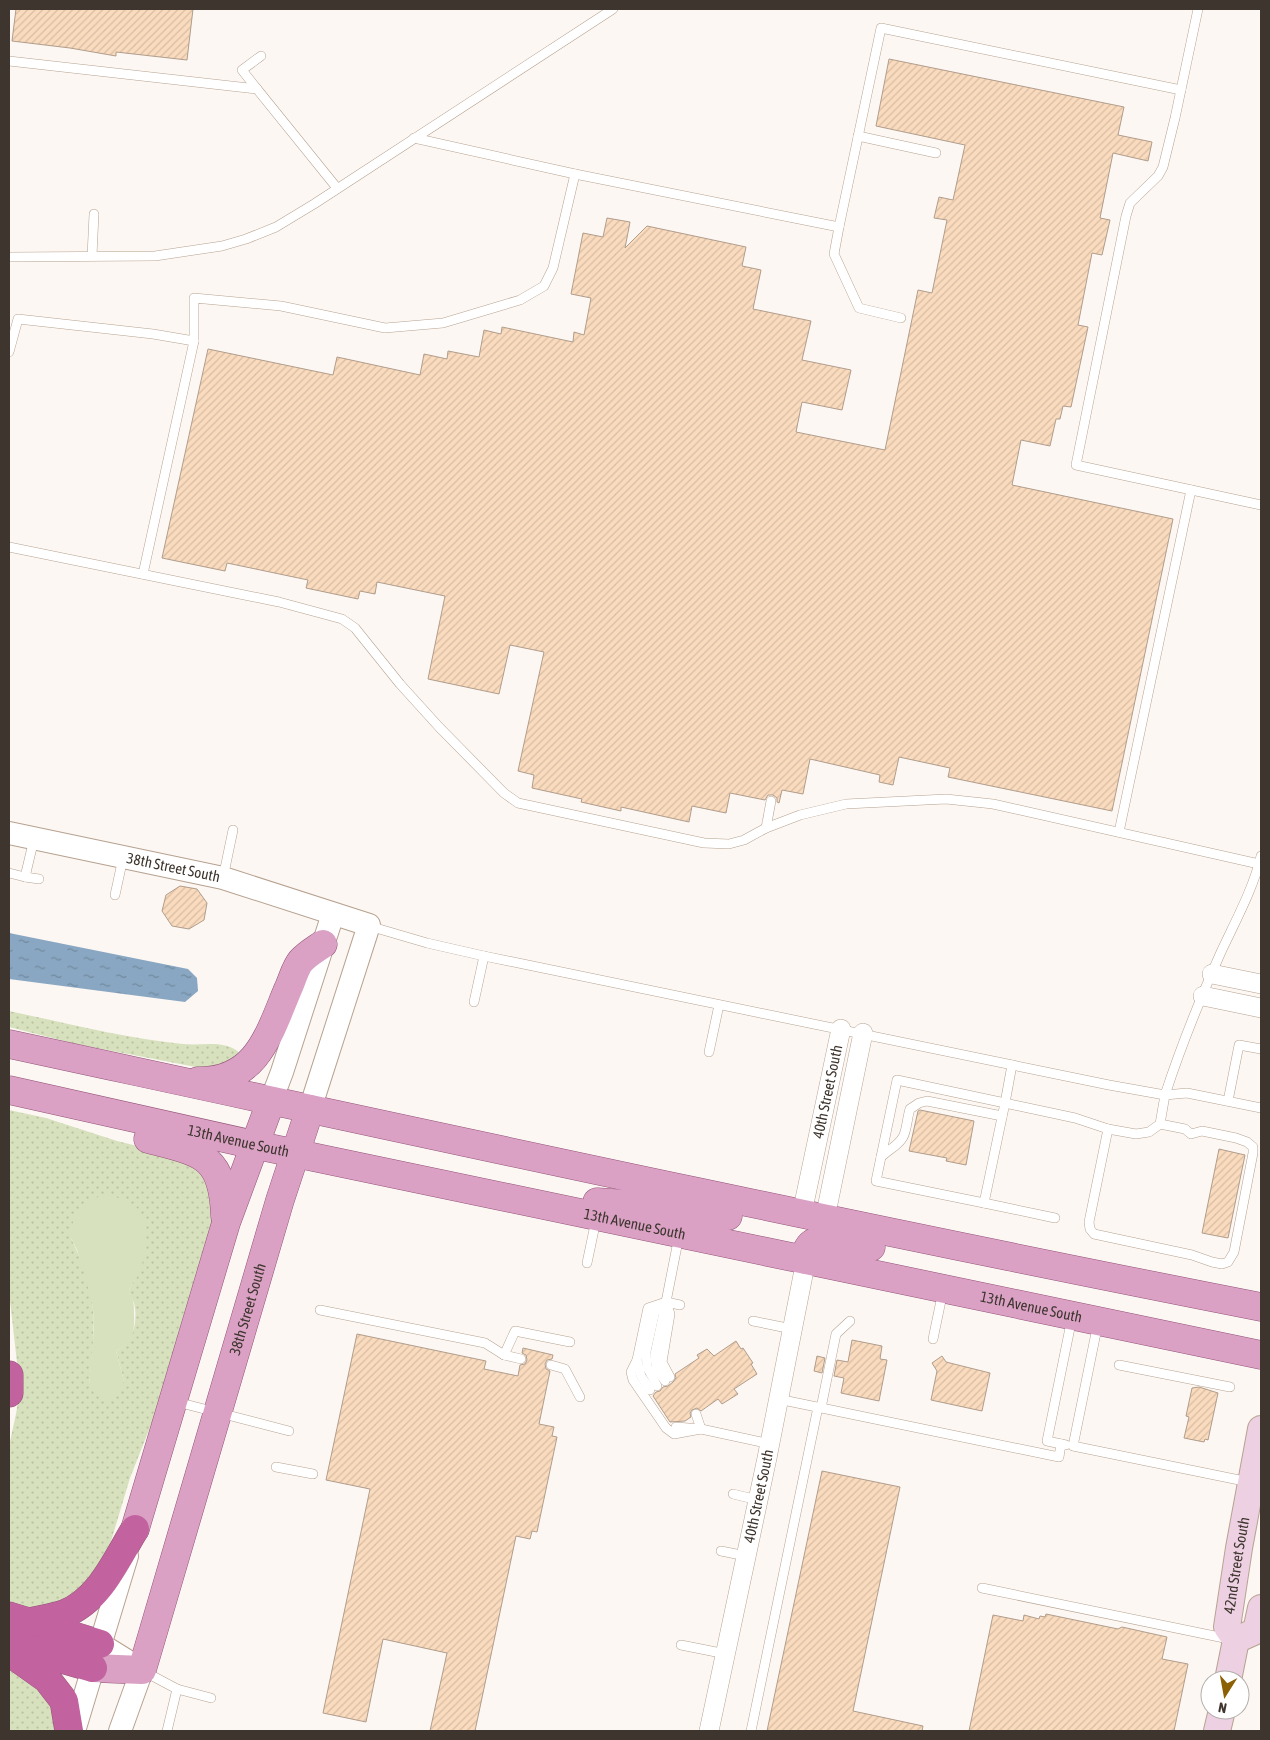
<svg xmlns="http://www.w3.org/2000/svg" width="1270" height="1740" viewBox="0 0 1270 1740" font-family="'Asap Condensed',sans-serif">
  <defs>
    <pattern id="grass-dots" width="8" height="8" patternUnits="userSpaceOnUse" patternTransform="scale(1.25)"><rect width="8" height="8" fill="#d8e1bd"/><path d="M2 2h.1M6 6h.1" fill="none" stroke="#bac2a3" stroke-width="1.8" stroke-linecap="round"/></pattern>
    <pattern id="water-ripples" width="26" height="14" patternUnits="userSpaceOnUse" patternTransform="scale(1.25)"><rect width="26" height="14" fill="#89a7c2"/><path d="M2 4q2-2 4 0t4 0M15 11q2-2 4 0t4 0" fill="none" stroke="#71899e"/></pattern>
    <pattern id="building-hatch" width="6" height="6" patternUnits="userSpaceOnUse" patternTransform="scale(1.25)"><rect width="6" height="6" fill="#fadbbe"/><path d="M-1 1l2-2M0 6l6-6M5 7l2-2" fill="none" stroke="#d7bda4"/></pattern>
  </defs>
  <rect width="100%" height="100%" fill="#fcf7f3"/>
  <g fill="url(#grass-dots)" fill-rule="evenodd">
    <path d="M9,1011C66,1023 124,1038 183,1044C204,1046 225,1039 241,1054L227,1066L201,1068L76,1044L9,1027Z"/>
    <path d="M9,1110L46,1118L117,1141L190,1159L204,1170L218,1206L173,1369L130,1478L106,1558L87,1587L49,1611L9,1610V1446L16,1414L20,1389L9,1292ZM71,1238L138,1274C136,1279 129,1286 129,1292C129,1296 133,1299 134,1303C138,1320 134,1343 116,1351L124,1381L89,1384C92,1359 95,1334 93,1309C91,1286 81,1259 71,1238Z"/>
    <path d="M9,1669C35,1681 56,1702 58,1731H9Z"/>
  </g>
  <path fill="#d8e1bd" d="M109,1195C118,1198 129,1200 137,1208C152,1223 146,1255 139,1274C136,1279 130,1285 129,1291C129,1295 132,1297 133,1301C134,1305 134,1309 134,1313C135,1330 133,1343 116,1351L124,1381L119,1394L107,1400L95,1395L89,1384L94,1329L93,1308L87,1283L77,1250L71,1238L70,1229L80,1207L94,1198Z"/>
  <polygon fill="url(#water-ripples)" points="9,933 188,969 197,978 198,991 185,1002 9,979"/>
  <g fill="url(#building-hatch)" stroke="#b19d8b">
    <polygon points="16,9 193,9 187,60 116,52 116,56 70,48 12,41"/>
    <polygon points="889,59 1124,107 1118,135 1152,142 1148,161 1113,153 1100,218 1110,220 1102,255 1092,253 1078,325 1088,327 1071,407 1063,406 1060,419 1056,419 1050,446 1021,440 1012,485 1173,519 1112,811 948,777 950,768 899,757 893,785 879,782 880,775 810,759 803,794 782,790 779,803 777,802 777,798 773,795 768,795 765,800 730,793 726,813 692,806 689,822 621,807 621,811 581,802 582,799 532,788 534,775 518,771 544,652 510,645 499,694 428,679 445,596 377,582 375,594 360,591 358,599 306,588 308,580 227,563 225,571 162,558 208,349 333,375 337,357 420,375 424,354 447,359 448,351 479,357 484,330 501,334 502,327 573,342 574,332 584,335 591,298 571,294 583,233 603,237 607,218 630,222 625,248 647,226 746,247 742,266 761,270 753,309 811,321 802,360 851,370 842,410 802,402 796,432 885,450 918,290 932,293 947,220 934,218 939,197 953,200 965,145 876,126"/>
    <polygon points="180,886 197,889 207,903 204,920 189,929 172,926 162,911 166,895"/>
    <polygon points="920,1110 974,1121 966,1165 946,1161 947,1158 909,1151 918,1111"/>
    <polygon points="1219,1149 1245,1155 1228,1238 1202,1233"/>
    <polygon points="357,1334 486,1361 484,1369 518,1376 520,1365 525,1364 527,1360 526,1355 522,1353 523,1348 553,1355 552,1359 547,1360 545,1364 546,1369 550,1371 539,1424 554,1427 552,1436 557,1437 537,1532 532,1531 530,1539 516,1536 475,1731 430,1731 447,1653 383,1639 366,1722 323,1713 370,1489 326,1480"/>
    <polygon points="852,1340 882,1346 880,1359 887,1360 879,1401 841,1393 844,1378 834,1376 837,1360 848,1362"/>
    <polygon points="736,1341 741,1349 743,1348 753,1363 751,1364 757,1374 734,1389 738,1394 722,1404 718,1399 701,1411 697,1408 692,1410 690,1413 691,1417 685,1421 670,1422 653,1396 656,1392 660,1391 663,1387 668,1386 673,1382 676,1378 675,1374 699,1358 697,1355 707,1349 714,1356"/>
    <polygon points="817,1356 825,1358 822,1373 814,1371"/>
    <polygon points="942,1356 946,1362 990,1373 982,1411 931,1400 937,1371 932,1363"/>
    <polygon points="1199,1387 1218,1393 1208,1440 1205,1439 1204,1442 1184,1438 1189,1417 1186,1416 1192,1388"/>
    <polygon points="822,1471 900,1487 853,1711 923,1726 922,1731 767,1731"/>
    <polygon points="1046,1614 1118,1629 1122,1627 1167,1637 1162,1659 1188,1664 1174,1731 969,1731 993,1615 1023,1621 1024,1615 1039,1619 1040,1616 1045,1617"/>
  </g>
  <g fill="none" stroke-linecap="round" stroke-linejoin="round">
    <defs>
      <g id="service">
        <polyline points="1198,9 1175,118 1163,167 1158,176 1130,203 1126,216 1076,465 1261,505"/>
        <polyline points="9,61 257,89 337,188"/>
        <polyline points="257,89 242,70 261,56"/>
        <polyline points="858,136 936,153"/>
        <polyline points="575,174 839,227 881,28 1181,90"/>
        <polyline points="839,227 834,254 859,308 901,318"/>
        <polyline points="92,256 94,214"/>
        <polyline points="9,257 155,256 222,246 246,239 276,227 314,204 613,9"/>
        <polyline points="9,352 18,319 153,334 194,341"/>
        <polyline points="9,547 279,602 342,619 355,628 400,684 439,727 504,793 518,803 704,843 729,844 744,840 766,828 800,815 846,804 946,799 993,804 1259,864"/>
        <polyline points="143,574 194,341 194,298 281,306 385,328 443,323 520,300 544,286 553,268 575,174 414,138"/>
        <polyline points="766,828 771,801"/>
        <polyline points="1119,832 1191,490"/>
        <polyline points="34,839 25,877 39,879"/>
        <polyline points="9,873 25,877"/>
        <polyline points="223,878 233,830"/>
        <polyline points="115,895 123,858"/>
        <path d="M369,926L427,943L484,956L1109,1085L1165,1095C1181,1046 1200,999 1221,952C1235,922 1254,887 1261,856"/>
        <polyline points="474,1002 484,956"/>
        <polyline points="709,1052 719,1005"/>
        <polyline points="1012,1065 1005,1103 1075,1118 1108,1129 1136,1134 1149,1132 1160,1124 1165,1095 1187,1093 1261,1108"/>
        <polygon points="897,1080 1005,1103 984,1203 876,1181"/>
        <polyline points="1228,1101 1239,1045 1261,1049"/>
        <polyline points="1108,1129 1089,1222 1090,1229 1094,1234 1192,1255 1212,1262 1222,1264 1228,1262 1234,1252 1253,1153 1253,1147 1247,1142 1236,1138 1202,1131 1191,1134 1185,1129 1160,1124"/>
        <path d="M881,1157C888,1150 898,1146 903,1137C907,1130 907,1118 910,1109L919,1103L927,1101L1002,1116"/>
        <polyline points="984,1203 1055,1218"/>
        <polyline points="679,1236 666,1302 680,1305"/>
        <polyline points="587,1263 596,1220"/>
        <polyline points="666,1302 670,1314 662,1362 670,1377"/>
        <polyline points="320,1310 485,1343 504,1355 521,1359"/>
        <polyline points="753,1321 792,1329"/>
        <polyline points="1098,1323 1073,1446 1249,1482"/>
        <polyline points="933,1339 943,1291"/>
        <polyline points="504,1355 515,1331 570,1342"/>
        <polyline points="637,1360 631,1372 633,1380 666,1428 674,1434 701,1429"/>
        <polyline points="551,1365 565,1369 580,1397"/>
        <polyline points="1119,1365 1230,1387"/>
        <polyline points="665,1381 656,1368 655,1354 666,1302"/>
        <polyline points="657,1386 647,1367 646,1352 655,1311 662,1305"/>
        <polyline points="650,1390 641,1376 637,1360 648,1308 666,1302"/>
        <polyline points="778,1399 1059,1457 1061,1444"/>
        <polyline points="177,1402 289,1431"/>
        <polyline points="821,1408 836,1334 850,1321"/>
        <polyline points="696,1414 701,1429"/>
        <polyline points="676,1427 701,1429 770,1444"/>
        <polyline points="1066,1445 1047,1441 1072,1318"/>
        <polyline points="276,1467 313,1474"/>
        <polyline points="733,1494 758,1500"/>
        <polyline points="721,1551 746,1556"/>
        <polyline points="982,1588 1229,1639"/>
        <polyline points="681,1645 726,1654"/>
        <polyline points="145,1672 177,1689 167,1731"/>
        <polyline points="177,1689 211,1698"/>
        <polyline points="751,1731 818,1407"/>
      </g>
      <g id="minor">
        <polyline points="1212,974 1261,984"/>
        <polyline points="1203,996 1261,1008"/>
        <path id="s1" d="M802,1213L841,1029"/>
        <polyline points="825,1218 863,1033"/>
        <path id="s2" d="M709,1731L767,1458L806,1260"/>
      </g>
      <g id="tertiary">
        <path id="s3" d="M9,833L223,878L369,925L310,1109"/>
        <polyline points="271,1101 282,1072 333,914"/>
        <polyline points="100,1644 142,1670 120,1731"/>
        <polyline points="74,1731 127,1556"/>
      </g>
      <g id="secondary">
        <polyline points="1236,1640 1256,1631 1261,1608"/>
        <path id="s4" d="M1228,1680L1236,1640L1227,1627L1239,1548L1261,1429"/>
        <polyline points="1217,1731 1222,1710"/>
      </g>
      <g id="primary">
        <path d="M9,1044C426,1134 843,1225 1261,1307"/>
        <path d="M198,1081C257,1082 269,1034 288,989C292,981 295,968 301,961C307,954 316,949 323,944"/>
        <path id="s5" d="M9,1090L255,1145L1261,1355"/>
        <path d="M148,1139C201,1153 223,1154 225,1216"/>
        <polyline points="597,1202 684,1208 728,1216"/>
        <path d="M806,1260C807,1257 807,1251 808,1248C817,1231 857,1244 871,1247"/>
        <polyline points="135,1529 226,1223 271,1101"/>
        <path id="s6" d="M93,1668L142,1670L280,1200L310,1109"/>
      </g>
      <g id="motorway">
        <polyline points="9,1375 9,1393"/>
        <polyline points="9,1616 100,1644"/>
        <path d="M30,1622C41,1619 53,1618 64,1614C100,1600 116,1560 135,1529"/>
        <polyline points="10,1644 93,1668"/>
        <polyline points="9,1652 47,1679 64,1701 69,1731"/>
      </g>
    </defs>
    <use href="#service" stroke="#b7a290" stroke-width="10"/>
    <use href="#minor" stroke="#b7a290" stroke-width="20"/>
    <use href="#tertiary" stroke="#b7a290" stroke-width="24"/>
    <use href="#secondary" stroke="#b7a290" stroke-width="28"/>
    <use href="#primary" stroke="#945377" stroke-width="29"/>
    <use href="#motorway" stroke="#945377" stroke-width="29"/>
    <use href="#service" stroke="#fff" stroke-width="9"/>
    <use href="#minor" stroke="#fff" stroke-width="19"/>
    <use href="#tertiary" stroke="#fff" stroke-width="22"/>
    <use href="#secondary" stroke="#edd0e2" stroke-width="26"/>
    <use href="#primary" stroke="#daa1c5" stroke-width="28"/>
    <use href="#motorway" stroke="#c2629f" stroke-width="28"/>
  </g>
  <g text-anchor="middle" stroke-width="4.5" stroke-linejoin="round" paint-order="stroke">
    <g font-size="15" fill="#3e362e" stroke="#fff">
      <text dy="5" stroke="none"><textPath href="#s3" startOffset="168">38th Street South</textPath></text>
      <text dy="5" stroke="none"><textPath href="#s1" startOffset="124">40th Street South</textPath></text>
      <text dy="5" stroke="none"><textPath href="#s5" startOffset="235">13th Avenue South</textPath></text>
      <text dy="5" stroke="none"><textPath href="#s5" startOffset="640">13th Avenue South</textPath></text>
      <text dy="5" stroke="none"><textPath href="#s5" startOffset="1045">13th Avenue South</textPath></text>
      <text dy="5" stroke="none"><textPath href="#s6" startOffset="425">38th Street South</textPath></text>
      <text dy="5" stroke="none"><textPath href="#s2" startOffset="240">40th Street South</textPath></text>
      <text dy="5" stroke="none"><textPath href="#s4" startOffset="119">42nd Street South</textPath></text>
    </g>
  </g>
  <rect width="1270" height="1740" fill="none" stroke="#3e362e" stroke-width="20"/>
  <g transform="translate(1225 1695) rotate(191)"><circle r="24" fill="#ffffff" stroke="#b2afab"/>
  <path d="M0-4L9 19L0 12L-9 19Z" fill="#8c6005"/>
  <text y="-8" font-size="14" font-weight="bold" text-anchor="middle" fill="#3e362e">N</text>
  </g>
</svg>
